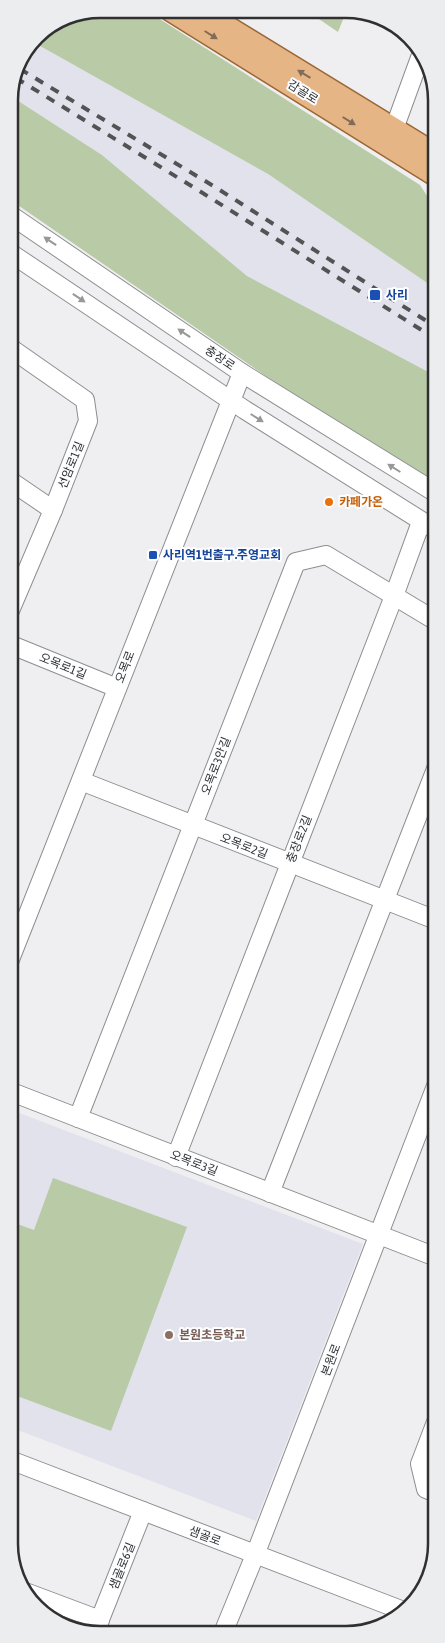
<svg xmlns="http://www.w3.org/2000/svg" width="445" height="1643" viewBox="0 0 445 1643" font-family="'Asap Condensed','Noto Sans KR',sans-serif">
  <rect width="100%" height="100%" fill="#efeff2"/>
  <g fill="#e2e2ed">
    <polygon points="33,42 268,174 436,289 436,376 247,276 102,155 9,95"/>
    <polygon points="9,1109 363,1244 256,1521 10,1427"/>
  </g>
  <g fill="#b9caa7">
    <polygon points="100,9 144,9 420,185 435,208 436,289 268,174 33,42 36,35 65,16"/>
    <polygon points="307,11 346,12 338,32"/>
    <polygon points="9,95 102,155 247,276 436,376 436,483 328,419 9,199"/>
    <polygon points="53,1178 187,1227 111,1431 9,1393 9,1221 34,1230"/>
  </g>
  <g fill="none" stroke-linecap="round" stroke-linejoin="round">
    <defs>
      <g id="minor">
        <polyline points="394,129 421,55"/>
        <polyline points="9,214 242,373 436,493"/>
        <polyline points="9,252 245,410 436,530"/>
        <polyline points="9,347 85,400 88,421 53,510 9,613"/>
        <polyline points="9,480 53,510"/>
        <polyline points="9,644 117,688"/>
        <polyline points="81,781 436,920"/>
        <polyline points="9,962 242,373"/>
        <polyline points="9,1091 436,1257"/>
        <polyline points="78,1118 296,562 326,555 436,621"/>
        <polyline points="176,1157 394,596 421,522"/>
        <polyline points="270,1193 436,769"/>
        <polyline points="436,1422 420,1464 426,1489 436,1493"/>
        <polyline points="10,1460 401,1610"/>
        <polyline points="28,1593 100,1620"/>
        <polyline points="95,1632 143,1511"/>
        <polyline points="223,1633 255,1555 436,1086"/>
      </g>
      <g id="major">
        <polyline points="170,10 435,175"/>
        <polyline points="200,10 435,154"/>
      </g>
    </defs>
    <use href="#minor" stroke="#8e8e91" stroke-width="20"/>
    <use href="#major" stroke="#9b6633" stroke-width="24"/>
    <use href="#minor" stroke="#fff" stroke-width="18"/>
    <use href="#major" stroke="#e5b585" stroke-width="21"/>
    <g stroke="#535355" stroke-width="4" stroke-dasharray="9 9" stroke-linecap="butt">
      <polyline points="20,69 215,187 436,327"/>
      <polyline points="16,78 193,187 436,339"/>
    </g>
  </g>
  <defs><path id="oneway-solid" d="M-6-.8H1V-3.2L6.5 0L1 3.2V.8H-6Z" transform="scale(1.25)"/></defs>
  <g fill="#816c57">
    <use href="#oneway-solid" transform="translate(211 35) rotate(32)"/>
    <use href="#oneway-solid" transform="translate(304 74) rotate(-149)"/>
    <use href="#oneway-solid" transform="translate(349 121) rotate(32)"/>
  </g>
  <g fill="#989898">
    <use href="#oneway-solid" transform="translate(50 241) rotate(-146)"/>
    <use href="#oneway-solid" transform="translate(79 298) rotate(34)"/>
    <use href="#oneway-solid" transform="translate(184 333) rotate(-146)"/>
    <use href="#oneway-solid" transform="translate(257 418) rotate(32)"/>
    <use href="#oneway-solid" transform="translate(394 468) rotate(-148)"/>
  </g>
  <g fill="#1a4fb4" stroke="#fcfdff" stroke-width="2">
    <rect x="369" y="289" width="12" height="12" rx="2.5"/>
    <rect x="148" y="550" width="10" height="10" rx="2.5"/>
  </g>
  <circle fill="#e8710a" stroke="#fcfdff" stroke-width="2" cx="329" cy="502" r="5"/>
  <circle fill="#8d6e63" stroke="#fcfdff" stroke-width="2" cx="169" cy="1335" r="5"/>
  <g text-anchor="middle" stroke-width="4" stroke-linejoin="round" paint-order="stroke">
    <g font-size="12" fill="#303031" stroke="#fcfdff">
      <text transform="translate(303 92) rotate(32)" y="4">감골로</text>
      <text transform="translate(220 358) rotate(34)" y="4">충장로</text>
      <text transform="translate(71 465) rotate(-68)" y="4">선암로1길</text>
      <text transform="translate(63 666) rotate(22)" y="4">오목로1길</text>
      <text transform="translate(125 667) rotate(-69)" y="4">오목로</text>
      <text transform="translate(216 766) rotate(-69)" y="4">오목로3안길</text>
      <text transform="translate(299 839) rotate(-69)" y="4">충장로2길</text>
      <text transform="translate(244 846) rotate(21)" y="4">오목로2길</text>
      <text transform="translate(194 1163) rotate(21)" y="4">오목로3길</text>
      <text transform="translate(331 1360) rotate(-69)" y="4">본원로</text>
      <text transform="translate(205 1536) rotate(21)" y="4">샘골로</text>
      <text transform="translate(122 1566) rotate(-68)" y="4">샘골로6길</text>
    </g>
    <g font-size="12" font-weight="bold" fill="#164399" stroke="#fcfdff" text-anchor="start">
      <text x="386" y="299">사리</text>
      <text x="163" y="559">사리역1번출구.주영교회</text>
    </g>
    <g font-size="12" font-weight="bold" fill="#c56008" stroke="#fcfdff" text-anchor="start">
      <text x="339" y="506">카페가온</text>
    </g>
    <g font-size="12" font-weight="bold" fill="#785e54" stroke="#fcfdff" text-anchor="start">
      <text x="179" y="1339">본원초등학교</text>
    </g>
  </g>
  <path d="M0 0H445V1643H0ZM100 18H346A82 82 0 0 1 428 100V1544A82 82 0 0 1 346 1626H100A82 82 0 0 1 18 1544V100A82 82 0 0 1 100 18Z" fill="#ecedef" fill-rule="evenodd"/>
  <path fill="none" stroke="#303031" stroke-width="2.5" d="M100 18H346A82 82 0 0 1 428 100V1544A82 82 0 0 1 346 1626H100A82 82 0 0 1 18 1544V100A82 82 0 0 1 100 18Z"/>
</svg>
